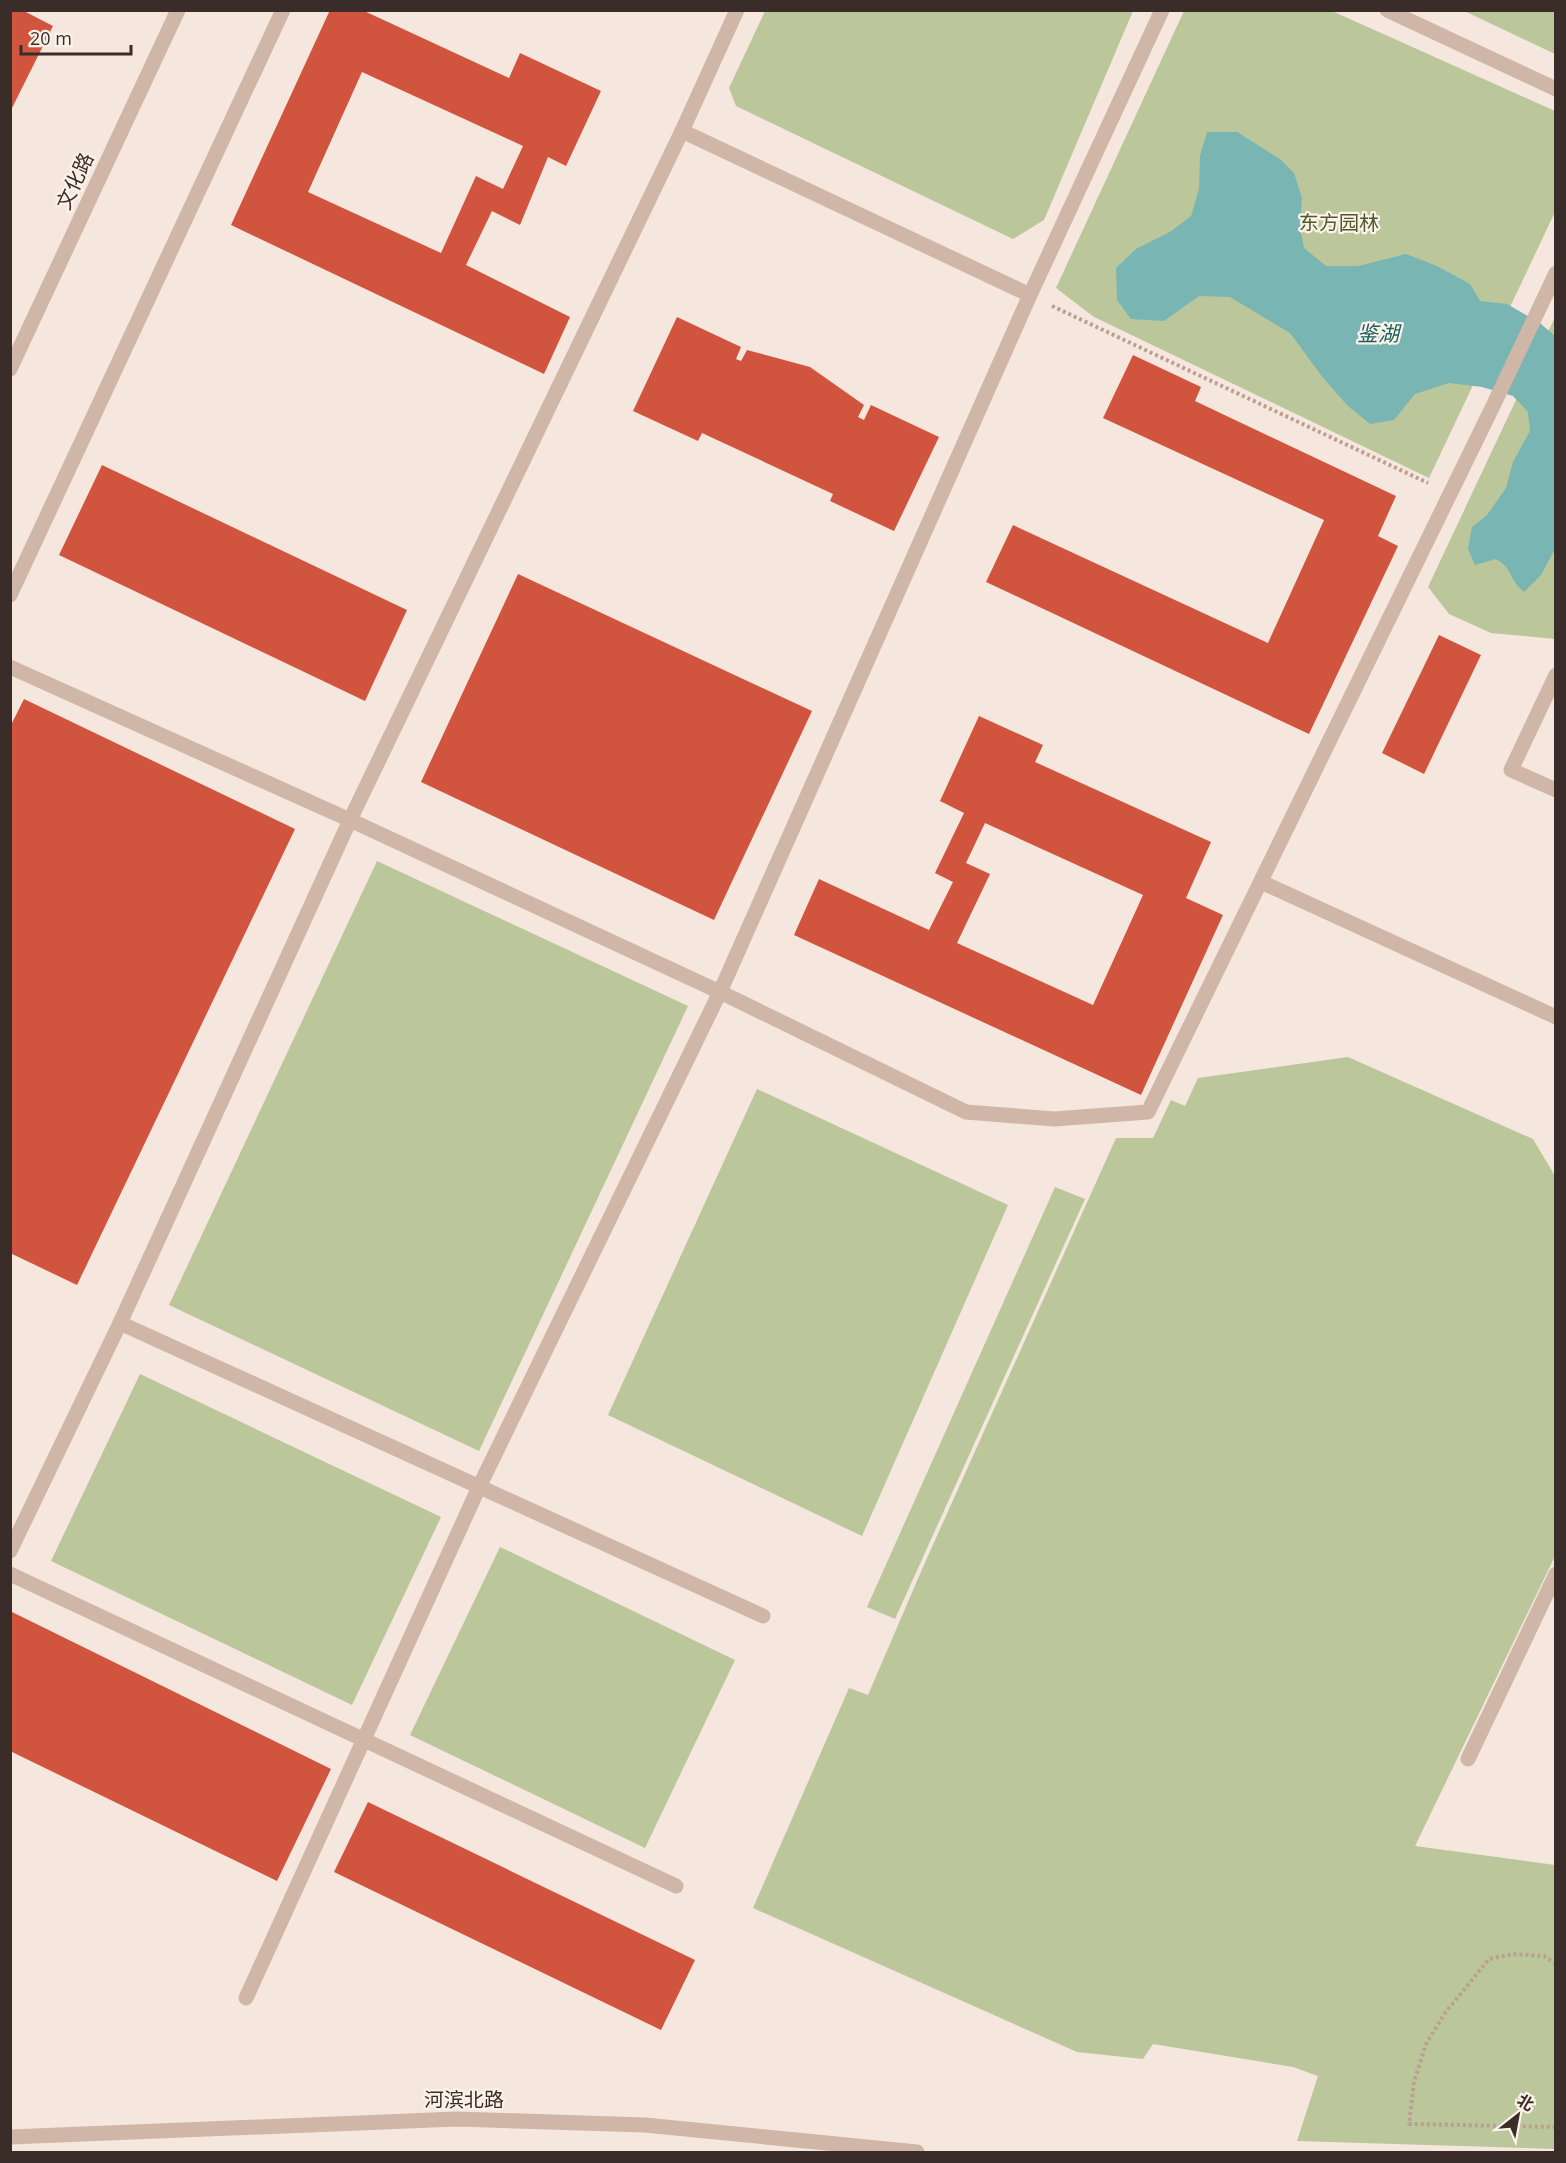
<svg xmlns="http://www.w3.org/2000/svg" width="1566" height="2163" viewBox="0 0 1566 2163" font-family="'Open Sans','Noto Sans SC',sans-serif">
  <rect width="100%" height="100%" fill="#f5e7dd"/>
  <g fill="#bbc69b">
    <polygon points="765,11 765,10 1133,11 1044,220 1013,239 736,106 729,88"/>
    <polygon points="1184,11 1332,11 1555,111 1555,212 1429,478 1094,317 1056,288"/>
    <polygon points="1464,11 1555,11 1555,54"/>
    <polygon points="1555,317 1555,639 1491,633 1449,614 1428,587"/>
    <polygon points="377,861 688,1006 479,1451 169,1305"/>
    <polygon points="1348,1057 1533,1139 1555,1176 1555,1556 1415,1846 1555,1865 1555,2149 1297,2141 1318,2076 1293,2067 1153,2044 1143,2059 1077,2052 753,1908 849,1688 868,1695 923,1567 1116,1138 1153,1138 1171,1100 1185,1106 1198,1078"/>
    <polygon points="757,1089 1008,1205 862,1536 608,1415"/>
    <polygon points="1055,1187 1085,1199 895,1619 867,1607"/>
    <polygon points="140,1374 441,1517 352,1705 51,1561"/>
    <polygon points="500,1547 735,1660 645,1848 410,1735"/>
  </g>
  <path fill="#79b5b2" d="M1207,132H1237L1280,159L1294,173L1302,198L1300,227L1304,248L1326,266H1358L1406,254L1437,266L1470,284L1480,301L1507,304L1540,323L1556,337L1555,549L1541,575L1524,592C1508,579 1514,569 1496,559L1475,565L1468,549L1472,527L1487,515L1506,488L1513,462L1530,431L1528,412L1513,396L1482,387L1449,383L1415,394L1394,420L1370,424L1348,406L1324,379L1290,333L1230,297L1199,296L1164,321L1131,319L1117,300L1116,268L1136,249L1170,232L1191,216L1199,189L1200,156Z"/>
  <g fill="#d1543e" fill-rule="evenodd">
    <polygon points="10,10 22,10 53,26 10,112"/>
    <path d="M330,10H362L509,78L520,53L601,91L566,166L548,157L520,225L492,211L466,265L570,317L544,374L231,225ZM362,72L523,146L503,189L476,176L441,253L308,192Z"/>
    <polygon points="677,317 741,347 736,359 741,361 747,350 810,367 864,405 858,417 864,420 871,405 939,437 894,531 830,501 833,494 702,433 698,441 633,411"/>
    <polygon points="1133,355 1201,387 1195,401 1396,496 1378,536 1398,546 1309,734 986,582 1013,525 1268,643 1324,520 1103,418"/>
    <polygon points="102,465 407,610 365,701 59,555"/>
    <polygon points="518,574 812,711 714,920 421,782"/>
    <polygon points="1439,635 1481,655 1424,774 1382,753"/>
    <polygon points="24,699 295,829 77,1285 10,1253 10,727"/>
    <path d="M979,716L1043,745L1035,762L1211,842L1186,898L1223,915L1141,1095L794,935L819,879L929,930L953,882L935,873L964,813L940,801ZM985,823L1143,895L1093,1005L957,943L990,874L966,863Z"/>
    <polygon points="10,1611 331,1769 277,1881 10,1751"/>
    <polygon points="368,1802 695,1960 661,2030 334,1872"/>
  </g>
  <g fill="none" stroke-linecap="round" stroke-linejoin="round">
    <g stroke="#bb9f91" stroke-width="4" stroke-dasharray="3 3" stroke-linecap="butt">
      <polyline points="1052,306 1428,483"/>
      <polyline points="1556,1964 1544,1956 1513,1954 1489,1959 1445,2013 1426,2044 1414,2082 1409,2124 1556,2127"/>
    </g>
    <g stroke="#cfb6a7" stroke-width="15">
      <polyline points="1387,10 1556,89"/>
      <polyline points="682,131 1030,295"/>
      <polyline points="10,369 178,10"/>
      <polyline points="10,595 283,10"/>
      <polyline points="10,667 350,820 720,992 966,1112 1054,1119 1148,1112 1492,408 1556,273"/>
      <polyline points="1556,675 1511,770 1556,790"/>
      <polyline points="1261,882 1556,1017"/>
      <polyline points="120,1323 763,1616"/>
      <polyline points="10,1551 120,1323 350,820 682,131 737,10"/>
      <polyline points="10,1574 676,1886"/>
      <polyline points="1468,1759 1556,1574"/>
      <polyline points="246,1998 479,1487 720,992 1030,295 1162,10"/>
      <polyline points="10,2137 457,2119 645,2125 917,2152"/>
    </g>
  </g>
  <g text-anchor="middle" stroke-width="4.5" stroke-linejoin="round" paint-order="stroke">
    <g font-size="20" fill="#3a2c28" stroke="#fcf2ea">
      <text transform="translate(75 181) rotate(-65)" y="7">文化路</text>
      <text x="464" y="2107">河滨北路</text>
    </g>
    <g font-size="20" fill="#4e5b29" stroke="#fcf2ea">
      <text x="1339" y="230">东方园林</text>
    </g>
    <g font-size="21" font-style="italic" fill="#19615f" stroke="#fcf2ea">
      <text x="1378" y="341">鉴湖</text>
    </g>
  </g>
  <rect width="1566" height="2163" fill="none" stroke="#3a2c28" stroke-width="24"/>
  <g transform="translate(1518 2115) rotate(31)" stroke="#fcf2ea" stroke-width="4.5" paint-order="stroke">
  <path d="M0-4.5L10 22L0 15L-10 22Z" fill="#3a2c28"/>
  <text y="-9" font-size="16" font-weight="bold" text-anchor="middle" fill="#3a2c28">北</text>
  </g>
  <path d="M21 45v9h110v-9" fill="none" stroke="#3a2c28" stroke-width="3"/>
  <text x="30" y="45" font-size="18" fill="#3a2c28" stroke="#fcf2ea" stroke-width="4.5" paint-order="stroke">20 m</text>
</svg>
